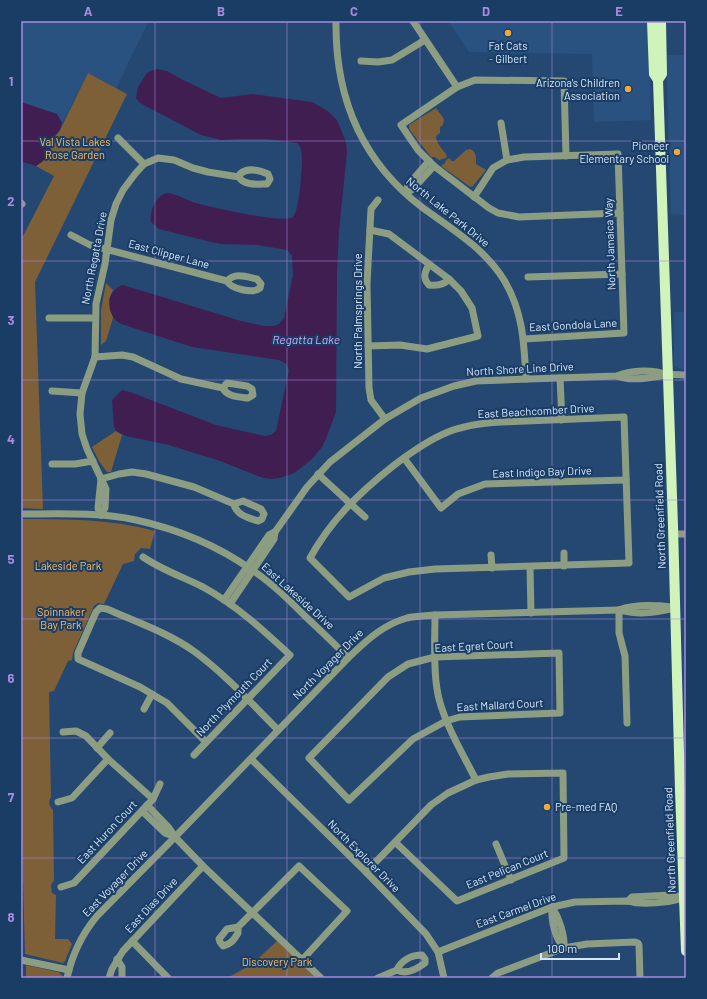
<svg xmlns="http://www.w3.org/2000/svg" width="707" height="999" viewBox="0 0 707 999" font-family="Barlow,sans-serif">
  <rect width="100%" height="100%" fill="#244871"/>
  <g fill="#2a5280">
    <polygon points="21,21 149,21 116,88 88,73 62,123 57,114 21,102"/>
    <polygon points="448,21 648,21 651,120 594,122 592,54 469,52"/>
    <polygon points="666,55 686,55 686,215 671,214"/>
    <polygon points="674,312 686,312 686,369 680,369 674,365"/>
  </g>
  <g fill="#7d6037">
    <polygon points="88,73 127,94 35,282 43,509 21,508 21,240 54,176 36,166 43,161 51,141 60,130"/>
    <path d="M436,108L444,119L443,125L440,127V133L436,136C436,144 444,150 447,156L446,158L439,160L435,157H431L409,129V125Z"/>
    <path d="M470,149C477,152 476,158 476,164L486,170L472,187L469,186L441,166L445,163L446,160L450,158L451,161H454L466,150Z"/>
    <polygon points="106,283 113,290 109,299 113,318 106,341 101,345 101,310"/>
    <polygon points="116,431 122,435 111,472 107,472 99,461 92,447"/>
    <path d="M21,519C67,519 111,519 155,531L150,549L141,548L135,554L134,561L123,564L104,604L98,603L94,606L73,653L72,660L68,661L54,691L49,692L51,797C48,802 49,806 53,810L54,880L51,885L52,893L56,895L55,939H68L72,944L65,961L63,963L25,954L21,804Z"/>
    <polygon points="277,941 318,978 227,978 251,965"/>
    <polygon points="26,965 58,972 62,975 62,978 26,978"/>
  </g>
  <g fill="#411e52">
    <path d="M157,69L167,71L181,79L221,98L253,94L312,102L329,112L337,120L346,142L347,152L339,231L337,274L336,412L326,439L322,447L311,460L294,473L280,478L272,479L263,478L220,461L169,445L126,436L116,431L114,427L112,400L122,390L130,392L216,425L265,436L271,435L276,431L289,370L286,364L279,360L192,347L121,324C106,316 104,291 123,285L241,321L264,326H274L279,324L284,318L293,275L292,256L287,250L258,245L220,244L203,240L159,229L151,222C149,212 156,195 167,193C177,194 186,200 196,203C210,207 284,224 293,217C298,212 301,183 301,175C302,167 304,148 297,143L267,139H238L221,140L201,135L140,103L136,98L138,87L145,76L148,72Z"/>
    <polygon points="21,102 57,114 62,123 60,130 51,141 51,148 43,161 36,166 23,162 21,160"/>
  </g>
  <g fill="none" stroke-linecap="round" stroke-linejoin="round">
    <g stroke="#8c9d82" stroke-width="7">
      <path d="M336,21C335,97 361,161 423,208C452,229 484,248 504,280C523,312 524,342 526,379"/>
      <polyline points="413,21 457,87"/>
      <polyline points="361,61 378,62 392,60 425,40"/>
      <polyline points="501,123 507,160"/>
      <polyline points="118,138 144,164"/>
      <polyline points="566,156 564,81 475,80 457,87 401,125 418,150 434,166 489,208 498,213 519,217 620,213"/>
      <polyline points="406,193 408,185 429,161"/>
      <polyline points="406,193 413,189 434,166"/>
      <polyline points="474,197 493,168 507,160 524,157 618,154 624,333 524,339"/>
      <polyline points="378,200 371,209 367,284 369,388 371,400 385,419"/>
      <polyline points="21,203 22,204"/>
      <path d="M71,235L90,245L227,281C231,289 253,294 260,288L261,284L257,279C247,277 235,272 227,281"/>
      <path d="M429,264C425,272 422,278 429,285C437,286 444,285 449,279"/>
      <polyline points="528,277 622,274"/>
      <polyline points="49,318 95,318"/>
      <polyline points="368,346 400,345 427,349 478,336 472,308 461,291 449,279 389,234 370,230"/>
      <path d="M95,357L122,355L133,357L181,379L223,388C227,397 239,397 248,398L253,395L252,389L247,386L227,383L223,388"/>
      <path d="M617,376C632,382 651,377 667,375C673,374 680,375 686,375"/>
      <polyline points="560,378 562,420"/>
      <polyline points="52,391 82,393"/>
      <path d="M624,417L629,563L435,569L409,572L384,578L349,597L310,558C331,520 359,493 393,466C410,453 428,440 448,432C465,425 483,423 501,422Z"/>
      <polyline points="404,458 441,508 458,494 485,484 626,480"/>
      <polyline points="52,464 75,464 93,461"/>
      <polyline points="318,474 365,517"/>
      <path d="M101,479L119,474L132,472L146,474L194,487L234,504L243,501L261,509L264,514L262,519L258,521C249,518 236,515 234,504"/>
      <path d="M21,514C59,514 98,512 136,520C177,529 218,546 252,570C272,583 290,601 307,618C321,631 335,644 348,658"/>
      <path d="M101,515L105,508L106,489L87,449L82,434L80,414L82,393L95,357L96,304L105,264L111,220L116,204L123,190L135,174L144,164L158,158L174,160L193,168L208,172L239,177C244,186 258,184 267,184L270,179L268,174C259,170 248,167 240,174L239,177"/>
      <polyline points="101,515 98,508 101,479"/>
      <polyline points="674,534 686,534"/>
      <polyline points="564,553 564,566"/>
      <polyline points="491,555 492,568"/>
      <path d="M143,557C162,570 183,577 203,587C236,605 263,630 290,655L194,755"/>
      <polyline points="530,567 531,613"/>
      <path d="M224,600L269,535L275,532L307,487L330,462L385,419L421,398L454,386L476,381L617,376C632,370 652,369 668,375"/>
      <polyline points="230,604 274,539 275,532"/>
      <polyline points="619,610 619,633 625,656 627,723"/>
      <path d="M619,610C635,604 654,605 672,607"/>
      <path d="M435,615C435,640 433,665 437,689C441,718 463,754 476,780"/>
      <polygon points="559,653 560,713 460,717 446,721 413,739 349,800 309,758 388,677 408,664 435,657"/>
      <polyline points="144,709 152,694"/>
      <polyline points="63,732 76,731 86,736 108,759 153,799"/>
      <path d="M206,742L167,703L140,687L78,659V653L96,612L100,608L107,609C136,622 169,633 195,652C226,675 251,703 278,730"/>
      <polyline points="97,748 110,733"/>
      <polyline points="251,759 366,872 426,934 438,952 444,978"/>
      <polyline points="58,802 72,798 108,759"/>
      <polyline points="147,805 169,828 175,837 203,866 321,978"/>
      <polyline points="142,811 165,833 175,837"/>
      <polyline points="496,844 511,880"/>
      <polyline points="366,872 431,805 448,793 476,780 489,777 508,774 563,773 564,858 457,901 395,842"/>
      <polyline points="61,887 74,883 153,799 160,784"/>
      <polyline points="628,901 632,897 671,895 682,897"/>
      <path d="M552,907C551,921 555,938 564,948"/>
      <path d="M552,907C559,918 565,935 564,948"/>
      <path d="M238,927V933C234,940 231,944 223,946L220,942L219,939L227,929L238,927L299,866L347,911L302,960"/>
      <polyline points="132,941 168,978"/>
      <path d="M438,952L552,907L575,902L628,901C643,906 669,902 684,898"/>
      <polyline points="117,959 122,967 122,978"/>
      <polyline points="21,960 69,970"/>
      <path d="M67,978C72,955 82,934 97,916L175,837L348,658C366,641 382,625 407,618C416,616 426,616 435,615L619,610C637,615 657,613 675,608"/>
      <polyline points="109,978 112,969 123,951 203,866"/>
      <path d="M378,978L397,970C401,960 412,955 422,955L425,959V963C417,969 406,975 397,970"/>
      <polyline points="492,978 498,973 564,948 587,944 635,942 638,943 639,945 640,978"/>
    </g>
    <g stroke="#d0f2bb" stroke-width="10">
      <polyline points="652,21 654,74 658,80 673,526 680,790 686,951"/>
      <polyline points="658,80 662,74 661,21"/>
    </g>
  </g>
  <path fill="none" stroke="#a98add" stroke-width="1" stroke-opacity="0.55" d="M155,21V978M287,21V978M420,21V978M552,21V978M21,141H686M21,261H686M21,380H686M21,500H686M21,619H686M21,738H686M21,858H686"/>
  <g fill="#eea83c" stroke="#1a3d66" stroke-width="1.5">
    <circle cx="508" cy="33" r="4"/>
    <circle cx="628" cy="89" r="4"/>
    <circle cx="677" cy="152" r="4"/>
    <circle cx="547" cy="807" r="4"/>
  </g>
  <g text-anchor="middle" stroke-width="4" stroke-linejoin="round" paint-order="stroke">
    <g font-size="11" fill="#d7e7fb" stroke="#1a3d66" text-anchor="end">
      <text x="508" y="50" text-anchor="middle">Fat Cats<tspan x="508" dy="13">- Gilbert</tspan></text>
      <text x="620" y="87">Arizona's Children<tspan x="620" dy="13">Association</tspan></text>
      <text x="669" y="150">Pioneer<tspan x="669" dy="13">Elementary School</tspan></text>
      <text x="555" y="811" text-anchor="start">Pre-med FAQ</text>
    </g>
    <g font-size="11" fill="#fbbd66" stroke="#1a3d66">
      <text x="75" y="146">Val Vista Lakes<tspan x="75" dy="13">Rose Garden</tspan></text>
      <text x="68" y="570">Lakeside Park</text>
      <text x="61" y="616">Spinnaker<tspan x="61" dy="13">Bay Park</tspan></text>
      <text x="277" y="966">Discovery Park</text>
    </g>
    <g font-size="11" fill="#d7e7fb" stroke="#1a3d66">
      <text transform="translate(448 212) rotate(39)" y="4">North Lake Park Drive</text>
      <text transform="translate(610 244) rotate(-92)" y="4">North Jamaica Way</text>
      <text transform="translate(169 254) rotate(15)" y="4">East Clipper Lane</text>
      <text transform="translate(94 258) rotate(-79)" y="4">North Regatta Drive</text>
      <text transform="translate(358 311) rotate(-90)" y="4">North Palmsprings Drive</text>
      <text transform="translate(573 325) rotate(-3)" y="4">East Gondola Lane</text>
      <text transform="translate(520 369) rotate(-3)" y="4">North Shore Line Drive</text>
      <text transform="translate(536 411) rotate(-3)" y="4">East Beachcomber Drive</text>
      <text transform="translate(542 472) rotate(-2)" y="4">East Indigo Bay Drive</text>
      <text transform="translate(660 516) rotate(-92)" y="4">North Greenfield Road</text>
      <text transform="translate(298 596) rotate(42)" y="4">East Lakeside Drive</text>
      <text transform="translate(474 646) rotate(-3)" y="4">East Egret Court</text>
      <text transform="translate(328 664) rotate(-45)" y="4">North Voyager Drive</text>
      <text transform="translate(234 697) rotate(-46)" y="4">North Plymouth Court</text>
      <text transform="translate(500 705) rotate(-3)" y="4">East Mallard Court</text>
      <text transform="translate(107 832) rotate(-47)" y="4">East Huron Court</text>
      <text transform="translate(670 840) rotate(-92)" y="4">North Greenfield Road</text>
      <text transform="translate(364 856) rotate(45)" y="4">North Explorer Drive</text>
      <text transform="translate(507 869) rotate(-22)" y="4">East Pelican Court</text>
      <text transform="translate(115 883) rotate(-46)" y="4">East Voyager Drive</text>
      <text transform="translate(151 905) rotate(-47)" y="4">East Dias Drive</text>
      <text transform="translate(516 910) rotate(-20)" y="4">East Carmel Drive</text>
    </g>
    <g font-size="12" font-style="italic" fill="#dba6f8" stroke="#1a3d66">
      <text x="306" y="344">Regatta Lake</text>
    </g>
  </g>
  <rect width="707" height="999" fill="none" stroke="#1a3d66" stroke-width="44"/>
  <path d="M541 953v6h78v-6" fill="none" stroke="#d7e7fb" stroke-width="2"/>
  <text x="547" y="953" font-size="12" fill="#d7e7fb" stroke="#1a3d66" stroke-width="3" paint-order="stroke">100 m</text>
  <rect x="22" y="22" width="663" height="955" fill="none" stroke="#a98add" stroke-width="1.5"/>
  <g font-size="13" text-anchor="middle" font-weight="bold" fill="#a98add">
    <text x="88" y="16">A</text>
    <text x="221" y="16">B</text>
    <text x="354" y="16">C</text>
    <text x="486" y="16">D</text>
    <text x="619" y="16">E</text>
    <text x="11" y="86">1</text>
    <text x="11" y="206">2</text>
    <text x="11" y="325">3</text>
    <text x="11" y="444">4</text>
    <text x="11" y="564">5</text>
    <text x="11" y="683">6</text>
    <text x="11" y="802">7</text>
    <text x="11" y="922">8</text>
  </g>
</svg>
